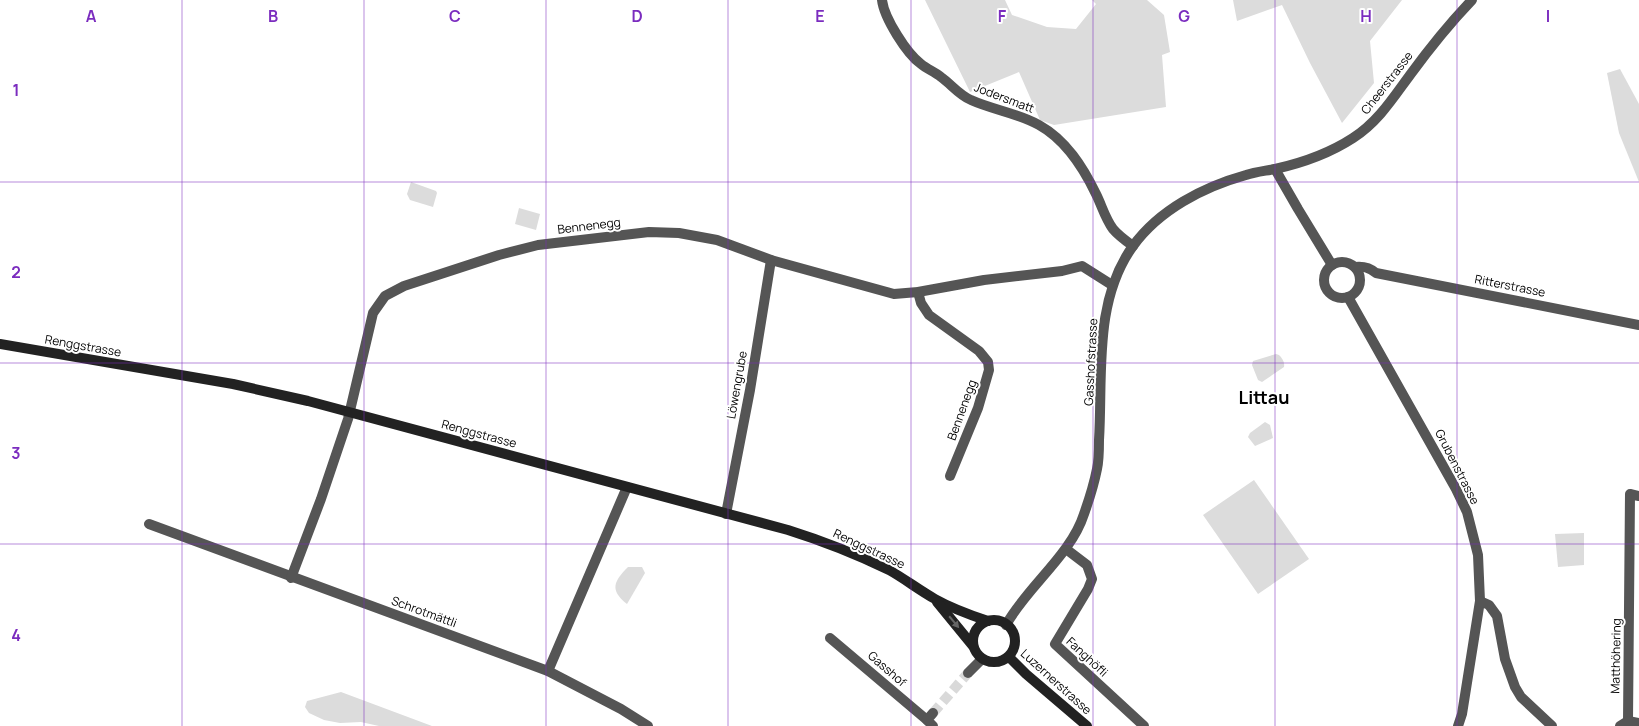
<svg xmlns="http://www.w3.org/2000/svg" width="1639" height="726" viewBox="0 0 1639 726" font-family="Manrope,sans-serif">
  <rect width="100%" height="100%" fill="#fff"/>
  <g fill="#dcdcdc">
    <polygon points="925,0 1005,0 1012,15 1047,27 1076,29 1096,4 1092,0 1147,0 1164,15 1170,52 1162,55 1166,107 1054,125 1040,120 1019,72 970,92"/>
    <polygon points="1233,0 1402,0 1370,41 1374,83 1342,123 1310,63 1282,5 1237,21"/>
    <polygon points="1620,69 1639,104 1639,182 1619,133 1607,73"/>
    <polygon points="411,182 436,191 437,193 433,207 410,200 407,194"/>
    <polygon points="519,208 540,214 536,230 515,224"/>
    <path d="M1276,354L1279,355C1282,358 1285,362 1284,367L1262,382L1258,380L1252,365L1253,361Z"/>
    <polygon points="1265,422 1270,425 1273,438 1255,446 1248,437 1250,433"/>
    <polygon points="1254,480 1309,559 1258,594 1203,515"/>
    <polygon points="1584,533 1584,565 1558,567 1555,534"/>
    <path d="M628,567H642L645,573L627,604C609,590 614,581 628,567Z"/>
    <polygon points="341,692 432,726 379,726 361,722 340,723 324,720 309,713 305,707 307,701"/>
  </g>
  <g fill="none" stroke-linecap="round" stroke-linejoin="round">
    <polyline stroke="#d9d9d9" stroke-width="10" stroke-dasharray="10 5" stroke-linecap="butt" points="933,713 968,673"/>
    <g stroke="#555" stroke-width="10">
      <path d="M882,0C884,18 907,54 921,64C927,69 935,72 941,77C951,84 959,95 971,100C993,110 1018,113 1039,125C1066,140 1083,167 1096,194C1102,206 1105,218 1113,229C1118,235 1126,241 1133,246"/>
      <polyline points="1275,169 1298,209 1332,265"/>
      <circle cx="1342" cy="280" r="18"/>
      <path d="M1355,267C1363,266 1369,267 1376,273L1639,325"/>
      <polyline points="918,292 921,303 929,315 979,351 988,362 989,370 978,408 950,476"/>
      <polyline points="1348,297 1456,489 1467,512 1478,555 1480,601 1462,714 1458,726"/>
      <polyline points="726,514 750,390 771,260"/>
      <polyline points="149,524 548,671 621,709 648,726"/>
      <polyline points="1066,549 1087,565 1092,579 1088,589 1055,644 1144,726"/>
      <polyline points="291,578 321,499 348,419 373,313 385,296 404,286 499,255 538,245 649,232 679,233 717,240 771,260 894,294 918,292 984,280 1062,271 1082,266 1112,285"/>
      <polyline points="1480,601 1489,605 1497,616 1505,659 1515,687 1521,697 1552,726"/>
      <polyline points="830,638 927,720"/>
      <polyline points="548,671 627,487"/>
      <polyline points="968,673 982,659"/>
      <polyline points="933,713 927,720 933,726"/>
      <polyline points="1628,721 1630,494 1639,496"/>
      <polyline points="1620,726 1628,721 1639,723"/>
    </g>
    <path stroke="#555" stroke-width="10" d="M1006,625C1027,587 1071,555 1084,514C1089,500 1094,484 1097,469C1099,460 1099,449 1099,440C1103,376 1093,301 1133,246C1159,210 1203,187 1246,175C1255,172 1265,171 1275,169C1302,163 1330,153 1353,138C1378,122 1393,98 1410,75C1429,49 1450,23 1472,0"/>
    <g stroke="#222" stroke-width="10">
      <path d="M0,344L233,384L308,401L788,530C823,541 856,554 889,570C905,579 919,590 935,599C951,608 970,615 988,621"/>
      <polyline points="937,602 973,646"/>
      <circle cx="994" cy="641" r="21"/>
      <polyline points="1009,657 1026,674 1087,726"/>
    </g>
  </g>
  <defs><path id="oneway-solid" d="M-6-.8H1V-3.2L6.5 0L1 3.2V.8H-6Z" transform="scale(1.25)"/></defs>
  <use fill="#646464" href="#oneway-solid" transform="translate(954 622) rotate(50)"/>
  <path fill="none" stroke="#7b2cbf" stroke-width="1" stroke-opacity="0.55" d="M182,0V726M364,0V726M546,0V726M728,0V726M911,0V726M1093,0V726M1275,0V726M1457,0V726M0,182H1639M0,363H1639M0,544H1639"/>
  <g text-anchor="middle" stroke-width="4" stroke-linejoin="round" paint-order="stroke">
    <g font-size="12" fill="#000" stroke="#fff">
      <text transform="translate(1387 83) rotate(-52)" y="4">Cheerstrasse</text>
      <text transform="translate(1004 98) rotate(21)" y="4">Jodersmatt</text>
      <text transform="translate(589 226) rotate(-7)" y="4">Bennenegg</text>
      <text transform="translate(1510 286) rotate(11)" y="4">Ritterstrasse</text>
      <text transform="translate(83 346) rotate(10)" y="4">Renggstrasse</text>
      <text transform="translate(1091 362) rotate(-87)" y="4">Gasshofstrasse</text>
      <text transform="translate(737 385) rotate(-80)" y="4">Löwengrube</text>
      <text transform="translate(962 410) rotate(-70)" y="4">Bennenegg</text>
      <text transform="translate(479 434) rotate(15)" y="4">Renggstrasse</text>
      <text transform="translate(1457 467) rotate(63)" y="4">Grubenstrasse</text>
      <text transform="translate(869 549) rotate(25)" y="4">Renggstrasse</text>
      <text transform="translate(424 612) rotate(20)" y="4">Schrotmättli</text>
      <text transform="translate(1616 656) rotate(-89)" y="4">Matthöhering</text>
      <text transform="translate(1087 657) rotate(43)" y="4">Fanghöfli</text>
      <text transform="translate(887 669) rotate(41)" y="4">Gasshof</text>
      <text transform="translate(1056 682) rotate(42)" y="4">Luzernerstrasse</text>
    </g>
    <g font-size="18" font-weight="bold" fill="#000" stroke="#fff">
      <text x="1264" y="404">Littau</text>
    </g>
  </g>
  <g font-size="16" text-anchor="middle" font-weight="bold" fill="#7b2cbf" stroke="#fff" stroke-width="4" stroke-linejoin="round" paint-order="stroke">
    <text x="91" y="22">A</text>
    <text x="273" y="22">B</text>
    <text x="455" y="22">C</text>
    <text x="637" y="22">D</text>
    <text x="820" y="22">E</text>
    <text x="1002" y="22">F</text>
    <text x="1184" y="22">G</text>
    <text x="1366" y="22">H</text>
    <text x="1548" y="22">I</text>
    <text x="16" y="96">1</text>
    <text x="16" y="278">2</text>
    <text x="16" y="459">3</text>
    <text x="16" y="641">4</text>
  </g>
</svg>
